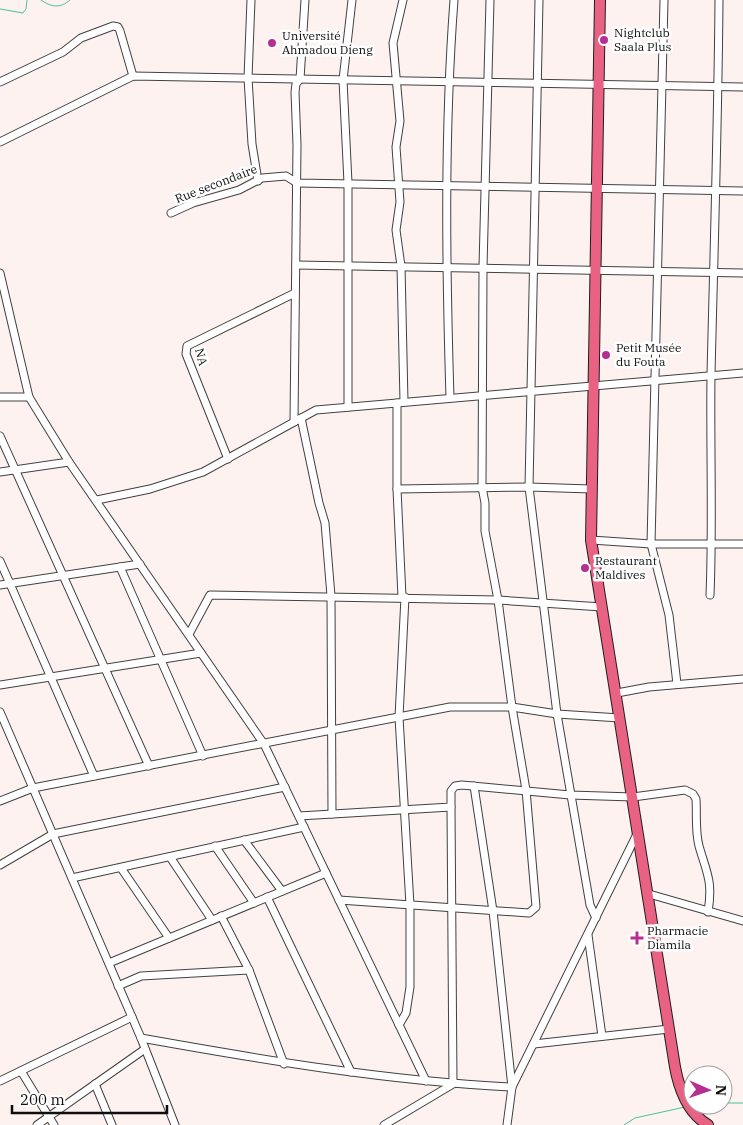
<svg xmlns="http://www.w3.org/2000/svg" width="743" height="1125" viewBox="0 0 743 1125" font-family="'IBM Plex Serif',serif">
  <rect width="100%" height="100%" fill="#fef2f0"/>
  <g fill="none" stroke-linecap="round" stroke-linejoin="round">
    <g stroke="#44c49d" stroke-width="1">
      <path d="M41,0C51,7 60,9 70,0"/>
      <polyline points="0,9 23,13 26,9 27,0"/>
      <polyline points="723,1103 743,1103"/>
      <polyline points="694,1105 699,1105"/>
      <polyline points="624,1125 635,1118 685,1107"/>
    </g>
    <defs>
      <g id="minor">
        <polyline points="251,0 248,78 252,144 258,181"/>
        <polyline points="403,0 393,43 400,121 396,147 400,202 396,230 401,266 404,402"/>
        <polyline points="539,0 529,487 557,714 590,905 596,918"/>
        <polyline points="664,0 651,544 669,615 677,684"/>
        <polyline points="0,82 63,52 81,38 113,26 118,27 120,31 133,76"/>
        <polyline points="0,142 133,76 743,87"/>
        <polyline points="171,213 193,203 239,190 262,178 286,176 297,183 743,191"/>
        <polyline points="296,265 743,273"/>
        <polyline points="0,273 29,397 69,462 264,744 426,1081"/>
        <polyline points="0,397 29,397"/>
        <path d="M450,398C446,265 444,133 454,0"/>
        <polyline points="397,403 397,489 402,597"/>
        <polyline points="348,407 348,183 343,80 352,0"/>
        <polyline points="301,418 319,503 325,523 331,596 332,814"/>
        <polyline points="294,422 297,145 295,92 296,84 300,79 305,0"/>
        <polyline points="0,436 149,766"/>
        <polyline points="228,459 186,354 187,346 295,293"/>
        <polyline points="0,472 69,462"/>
        <polyline points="397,489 529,487 591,489"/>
        <polyline points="97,500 150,489 203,472 316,410 743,373"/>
        <polyline points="591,540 651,544 743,544"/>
        <polyline points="0,561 94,776"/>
        <polyline points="120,567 203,756"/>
        <polyline points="0,585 140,564"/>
        <path d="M710,595C713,522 710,449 711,375C714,250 718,125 719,0"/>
        <polyline points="189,634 210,595 498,600 602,607"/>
        <polyline points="0,685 201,653"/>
        <polyline points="617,693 649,687 743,679"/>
        <polyline points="0,712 141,1038 175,1125"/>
        <polyline points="0,801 33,788 450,707 512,707 557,714 620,718"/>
        <path d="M299,816L451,807V791L455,786L462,785L570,795L633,797L685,790L693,794L696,799C697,814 695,831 699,846C707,874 713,881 708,912"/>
        <polyline points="244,840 282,891"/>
        <polyline points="215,846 254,903"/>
        <polyline points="170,857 212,920"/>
        <polyline points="0,865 53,834 285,787"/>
        <polyline points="121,868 169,938"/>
        <polyline points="72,878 304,827"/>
        <polyline points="649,894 743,921"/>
        <polyline points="267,897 351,1072"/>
        <polyline points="339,900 529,913 536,907 526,790 512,707 498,600 485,531 485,503 482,487 483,267 490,0"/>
        <polyline points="221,916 249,970 284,1064"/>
        <polyline points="588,935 602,1036"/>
        <polyline points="109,963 326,873"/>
        <polyline points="118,986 141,976 249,970"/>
        <polyline points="399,1025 406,1013 410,987 410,905 399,717 405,597"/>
        <path d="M141,1038C264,1060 387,1081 512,1087L493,911L474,786"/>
        <polyline points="534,1044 669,1029"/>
        <polyline points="21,1071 54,1125"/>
        <polyline points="0,1081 132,1017"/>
        <polyline points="95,1084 112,1125"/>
        <polyline points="37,1125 145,1049"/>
        <polyline points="384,1125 453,1084 451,807"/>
        <polyline points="507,1125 512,1087 637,834"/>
      </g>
      <path id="highway" d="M600,0L591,540L675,1067C679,1089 688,1113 708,1125"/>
    </defs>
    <use href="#minor" stroke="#414141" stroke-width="9"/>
    <use href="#highway" stroke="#1f1f1f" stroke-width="12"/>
    <use href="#minor" stroke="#fff" stroke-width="7"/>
    <use href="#highway" stroke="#ea6283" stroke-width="10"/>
  </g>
  <g fill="#b52f93" stroke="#fff" stroke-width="2">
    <circle cx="604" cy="40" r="5"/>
    <circle cx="272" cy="43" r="5"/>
    <circle cx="606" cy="355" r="5"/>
    <circle cx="585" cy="568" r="5"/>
    <path d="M634.5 930.5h5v5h5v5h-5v5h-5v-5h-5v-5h5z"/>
  </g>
  <g text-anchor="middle" stroke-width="5" stroke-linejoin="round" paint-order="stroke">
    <g font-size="12" fill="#0e0e0e" stroke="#fff" text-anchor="start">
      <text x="614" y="37">Nightclub<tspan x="614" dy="14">Saala Plus</tspan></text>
      <text x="282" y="40">Université<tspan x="282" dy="14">Ahmadou Dieng</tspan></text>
      <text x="616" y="352">Petit Musée<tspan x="616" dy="14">du Fouta</tspan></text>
      <text x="595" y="565">Restaurant<tspan x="595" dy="14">Maldives</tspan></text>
      <text x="647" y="935">Pharmacie<tspan x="647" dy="14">Diamila</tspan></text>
    </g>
    <g font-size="12" fill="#0e0e0e" stroke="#fff">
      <text transform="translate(216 184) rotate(-21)" y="4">Rue secondaire</text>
      <text transform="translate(201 357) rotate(75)" y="4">NA</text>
    </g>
  </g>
  <g transform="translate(708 1090) rotate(92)"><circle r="24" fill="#ffffff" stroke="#9f9f9f"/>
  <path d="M0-4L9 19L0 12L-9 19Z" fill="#b52f93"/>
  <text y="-8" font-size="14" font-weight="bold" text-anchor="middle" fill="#0e0e0e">N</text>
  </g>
  <path d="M12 1105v8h155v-8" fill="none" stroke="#0e0e0e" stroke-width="2.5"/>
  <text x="20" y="1105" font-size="15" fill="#0e0e0e" stroke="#ffffff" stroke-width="4" paint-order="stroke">200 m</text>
</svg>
